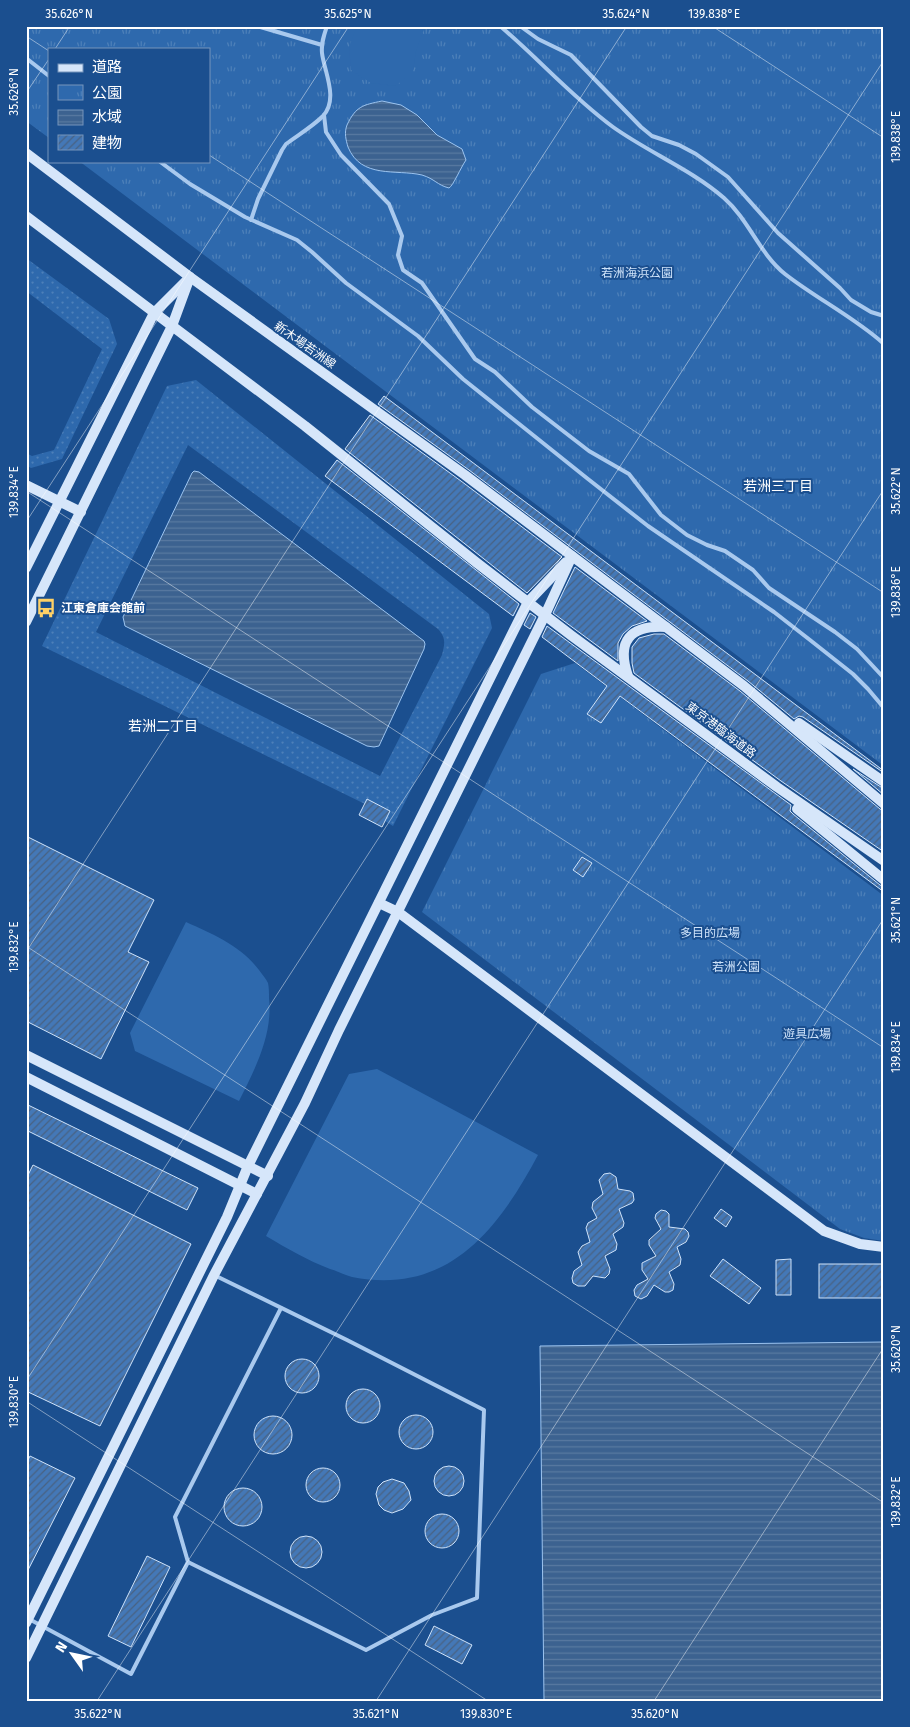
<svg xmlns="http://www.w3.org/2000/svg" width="910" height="1727" viewBox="0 0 910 1727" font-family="'Fira Sans','Noto Sans JP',sans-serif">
  <defs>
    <pattern id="grass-dots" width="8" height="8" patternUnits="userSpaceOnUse" patternTransform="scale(1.25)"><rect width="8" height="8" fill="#2e69ad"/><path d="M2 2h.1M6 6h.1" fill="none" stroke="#4d80b9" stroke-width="1.8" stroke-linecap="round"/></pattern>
    <pattern id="park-tufts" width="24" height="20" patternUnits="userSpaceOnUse" patternTransform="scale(1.25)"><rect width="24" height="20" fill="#2e69ad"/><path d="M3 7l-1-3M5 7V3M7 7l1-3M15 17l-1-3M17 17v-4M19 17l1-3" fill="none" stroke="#4d80b9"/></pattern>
    <pattern id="water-rules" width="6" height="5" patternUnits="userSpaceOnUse" patternTransform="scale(1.25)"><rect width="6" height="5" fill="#3c6290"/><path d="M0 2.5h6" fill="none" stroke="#597aa1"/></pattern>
    <pattern id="building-hatch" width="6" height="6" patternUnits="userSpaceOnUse" patternTransform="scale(1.25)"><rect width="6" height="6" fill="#4478b7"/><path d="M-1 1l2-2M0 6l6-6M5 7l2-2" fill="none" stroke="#486282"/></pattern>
  </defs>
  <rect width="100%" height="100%" fill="#1b4f8f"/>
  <g fill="url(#grass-dots)" fill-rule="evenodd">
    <polygon points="26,258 109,319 117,344 62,459 31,468 26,465 26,453 32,456 54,450 102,349 26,291"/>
    <path d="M196,380L489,614L492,628L393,826L385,821L390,811L368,800L365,804L42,646L167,386ZM188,445L438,629C446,638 445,643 442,655L380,776L96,632Z"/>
  </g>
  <g fill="url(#park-tufts)">
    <polygon points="26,26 884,26 884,766 79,161 209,161 209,49 49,49 49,138 26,121"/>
    <polygon points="575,663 884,896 884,1241 864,1238 840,1229 422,912 541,674"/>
  </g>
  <g fill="#2e69ad">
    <polygon points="357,26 425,26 416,51 413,71 396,86 371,83 351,70 349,47"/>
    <path d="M186,922C213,934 241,946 259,970C262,974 266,979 268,983C269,987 269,994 269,998C273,1035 255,1069 239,1101L135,1051L130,1033Z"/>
    <path d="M377,1069L538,1155C498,1230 447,1296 352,1277C345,1275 337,1271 330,1269C307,1260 288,1249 266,1236L349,1074Z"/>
  </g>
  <g fill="url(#water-rules)" stroke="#9cc4f0">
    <path d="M382,101L401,105L417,115L437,135L462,149L466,160C461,167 453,186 449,188C437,185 435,179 422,175C396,169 361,179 348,147C346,140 344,133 347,125C356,106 363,105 382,101Z"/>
    <polygon points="194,471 199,472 424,641 425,644 424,649 379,746 374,747 367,746 125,626 123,617 192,473"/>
    <polygon points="884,1342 884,1701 544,1701 540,1346"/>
  </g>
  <g fill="url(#building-hatch)" stroke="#cfe3fa">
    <polygon points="384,396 884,771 884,773 803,717 799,716 794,719 748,681 469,470 378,404"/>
    <polygon points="370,415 461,481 562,557 527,593 345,449"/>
    <polygon points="337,460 519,604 513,616 325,476"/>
    <polygon points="575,567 647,621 632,626 623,634 618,643 618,661 553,613"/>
    <polygon points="530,613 536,617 530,629 524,625"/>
    <polygon points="547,626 791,805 790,811 793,814 880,885 884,887 884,892 620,696 601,723 587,714 607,686 542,637"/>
    <polygon points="654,634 664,634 740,691 880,809 884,811 884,852 781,781 634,673 632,663 632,647 639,638"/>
    <polygon points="853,769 884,789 884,795"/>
    <polygon points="367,799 390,811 382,827 359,815"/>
    <polygon points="26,836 154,900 128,952 149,962 101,1059 26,1021"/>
    <polygon points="582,857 592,863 583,877 573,870"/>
    <polygon points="26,1104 198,1188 187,1210 26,1130"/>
    <polygon points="33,1165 191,1244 100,1426 26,1391 26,1179"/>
    <polygon points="610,1173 616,1177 618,1189 630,1191 633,1193 634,1200 632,1203 619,1209 624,1223 623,1227 613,1234 617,1244 616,1250 605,1256 610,1269 609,1274 605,1278 593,1276 585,1286 578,1286 573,1283 572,1278 574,1271 582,1265 578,1252 582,1246 590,1242 586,1228 588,1223 597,1218 592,1208 593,1202 603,1194 599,1180 604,1174"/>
    <polygon points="721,1209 732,1217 726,1227 714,1218"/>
    <polygon points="661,1210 666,1211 669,1214 669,1227 685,1229 688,1232 689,1236 686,1242 677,1247 681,1259 680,1265 669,1272 674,1284 673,1290 669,1292 665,1292 654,1285 647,1296 641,1299 635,1296 634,1290 637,1285 648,1279 642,1270 642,1263 656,1256 649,1245 649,1240 661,1229 655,1218 656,1214"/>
    <polygon points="723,1259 761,1288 749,1304 710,1276"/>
    <polygon points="791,1259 791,1295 776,1295 776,1260"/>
    <rect x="819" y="1264" width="65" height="34"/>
    <circle cx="302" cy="1376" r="17"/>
    <circle cx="363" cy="1406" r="17"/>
    <circle cx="416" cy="1432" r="17"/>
    <circle cx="273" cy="1435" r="19"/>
    <polygon points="30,1456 75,1478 26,1574 26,1464"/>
    <circle cx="449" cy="1481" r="15"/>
    <circle cx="323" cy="1485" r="17"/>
    <polygon points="392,1479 404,1483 409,1491 411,1500 403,1509 392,1513 384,1510 379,1505 376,1494 378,1487 383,1482"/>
    <circle cx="243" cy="1507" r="19"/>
    <circle cx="442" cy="1531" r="17"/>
    <circle cx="306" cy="1552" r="16"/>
    <polygon points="147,1556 170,1567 131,1647 108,1636"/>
    <polygon points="434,1626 472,1645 462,1664 425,1645"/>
  </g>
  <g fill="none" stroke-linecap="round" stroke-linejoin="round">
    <g stroke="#a9c9ee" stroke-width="4">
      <polyline points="257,26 322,45"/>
      <path d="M500,26C539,59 572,97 613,127C648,152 692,170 724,198C749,220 759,253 785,274C817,299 854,317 884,344"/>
      <polyline points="520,26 538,39 571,55 641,127 652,136 679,145 696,154 728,177 778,233 840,288 851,300 871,312 884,316"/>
      <polyline points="26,58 49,76"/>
      <polyline points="324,115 326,132 341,155 389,204 402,236 398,255 403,270 422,283 475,359 495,372 532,407 589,451 629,474 661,515 687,535 707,545 725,551 753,570 769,588 835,632 857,649 884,678"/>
      <polyline points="159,161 190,184 245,217 297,240 312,252 346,283 418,336 463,379 588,479 648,526 774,612 810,640 853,674 868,689 884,708"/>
      <path d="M251,220L258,199L282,150L286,144C298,135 312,127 323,116C339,99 324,71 322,53C321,43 324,35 327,26"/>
      <polyline points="188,1562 366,1650 432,1615 477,1598 484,1410 347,1340 214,1275"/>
      <polyline points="29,1619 131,1674 188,1562 175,1517 281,1308"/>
    </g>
    <g stroke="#d6e6fa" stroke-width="10">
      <polyline points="26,153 190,277 465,475 744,686 884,804"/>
      <polyline points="26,216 305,426 477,563 572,636 777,787 884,861"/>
      <polyline points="26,485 81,512"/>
      <polyline points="26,568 154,313 187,280"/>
      <polyline points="26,622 172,326 190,277"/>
      <path d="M628,676C616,641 630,625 666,627"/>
      <polyline points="799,723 884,782"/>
      <polyline points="797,809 884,880"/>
      <polyline points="379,903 398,912 824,1231 860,1244 884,1247"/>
      <polyline points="26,1055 268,1176"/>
      <polyline points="26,1077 257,1194"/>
      <polyline points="26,1623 227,1217 248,1166 516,626 528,602 566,562"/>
      <polyline points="26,1658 214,1275 305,1103 339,1030 545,615 572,556"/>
    </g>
  </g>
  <path fill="none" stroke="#fff" stroke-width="1" stroke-opacity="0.45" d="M712,26L884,138M26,36L49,51M55,49L70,26M26,93L49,59M209,155L884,593M26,491L884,1048M26,522L349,26M26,946L884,1503M26,952L627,26M26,1381L884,60M26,1401L488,1701M97,1701L884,489M376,1701L884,918M654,1701L884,1347"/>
  <defs>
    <symbol id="bus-bare" viewBox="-9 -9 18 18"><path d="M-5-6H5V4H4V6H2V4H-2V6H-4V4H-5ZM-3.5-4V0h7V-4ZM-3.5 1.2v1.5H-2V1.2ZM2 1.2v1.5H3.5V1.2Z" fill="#ffd166" stroke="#1b4f8f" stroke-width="2.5" paint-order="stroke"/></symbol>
  </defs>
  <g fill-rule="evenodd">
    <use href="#bus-bare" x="32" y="594" width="28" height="28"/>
  </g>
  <g text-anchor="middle" stroke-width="4" stroke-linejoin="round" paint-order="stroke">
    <g font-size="12" fill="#cfe3fa" stroke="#1b4f8f">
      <text x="637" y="277">若洲海浜公園</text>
      <text x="710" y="937">多目的広場</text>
      <text x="736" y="971">若洲公園</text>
      <text x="807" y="1038">遊具広場</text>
    </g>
    <g font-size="12" fill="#fff" stroke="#1b4f8f">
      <text transform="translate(305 345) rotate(35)" y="4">新木場若洲線</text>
      <text transform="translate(721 730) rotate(37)" y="4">東京港臨海道路</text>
    </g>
    <g font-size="12" font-weight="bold" fill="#fff" stroke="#1b4f8f" text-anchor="start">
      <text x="61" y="612">江東倉庫会館前</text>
    </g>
    <g font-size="14" fill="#fff" stroke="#1b4f8f">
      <text x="778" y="491">若洲三丁目</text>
      <text x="163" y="731">若洲二丁目</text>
    </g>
  </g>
  <rect width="910" height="1727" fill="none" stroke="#1b4f8f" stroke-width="55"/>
  <rect x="48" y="48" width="162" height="115" fill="#1b4f8f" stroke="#7695bc"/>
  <rect x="58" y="64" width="25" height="8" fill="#d6e6fa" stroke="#7695bc"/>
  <text x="92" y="72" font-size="15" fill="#ffffff">道路</text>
  <rect x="58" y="85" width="25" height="15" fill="url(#park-tufts)" stroke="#7695bc"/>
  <text x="92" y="98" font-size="15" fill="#ffffff">公園</text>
  <rect x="58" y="110" width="25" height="15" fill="url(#water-rules)" stroke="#7695bc"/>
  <text x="92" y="122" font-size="15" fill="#ffffff">水域</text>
  <rect x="58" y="135" width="25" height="15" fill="url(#building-hatch)" stroke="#7695bc"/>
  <text x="92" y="148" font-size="15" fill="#ffffff">建物</text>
  <g transform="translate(72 1654) rotate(303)" stroke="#1b4f8f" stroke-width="4" paint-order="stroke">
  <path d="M0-4L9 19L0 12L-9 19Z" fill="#ffffff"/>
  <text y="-8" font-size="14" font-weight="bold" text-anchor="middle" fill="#ffffff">N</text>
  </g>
  <rect x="28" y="28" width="854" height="1672" fill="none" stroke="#fff" stroke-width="2"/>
  <g font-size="12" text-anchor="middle" fill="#fff">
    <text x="69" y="18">35.626°N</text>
    <text x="348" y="18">35.625°N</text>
    <text x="626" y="18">35.624°N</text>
    <text x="714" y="18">139.838°E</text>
    <text transform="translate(14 92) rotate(-90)" y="4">35.626°N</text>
    <text transform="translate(896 137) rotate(-90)" y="4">139.838°E</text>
    <text transform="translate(896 491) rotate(-90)" y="4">35.622°N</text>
    <text transform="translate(14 492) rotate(-90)" y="4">139.834°E</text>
    <text transform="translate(896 592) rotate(-90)" y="4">139.836°E</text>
    <text transform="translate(896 920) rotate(-90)" y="4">35.621°N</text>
    <text transform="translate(14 947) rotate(-90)" y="4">139.832°E</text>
    <text transform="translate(896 1047) rotate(-90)" y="4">139.834°E</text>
    <text transform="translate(896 1349) rotate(-90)" y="4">35.620°N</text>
    <text transform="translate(14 1402) rotate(-90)" y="4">139.830°E</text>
    <text transform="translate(896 1502) rotate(-90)" y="4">139.832°E</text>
    <text x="98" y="1718">35.622°N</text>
    <text x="376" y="1718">35.621°N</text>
    <text x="486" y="1718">139.830°E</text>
    <text x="655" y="1718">35.620°N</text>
  </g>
</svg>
